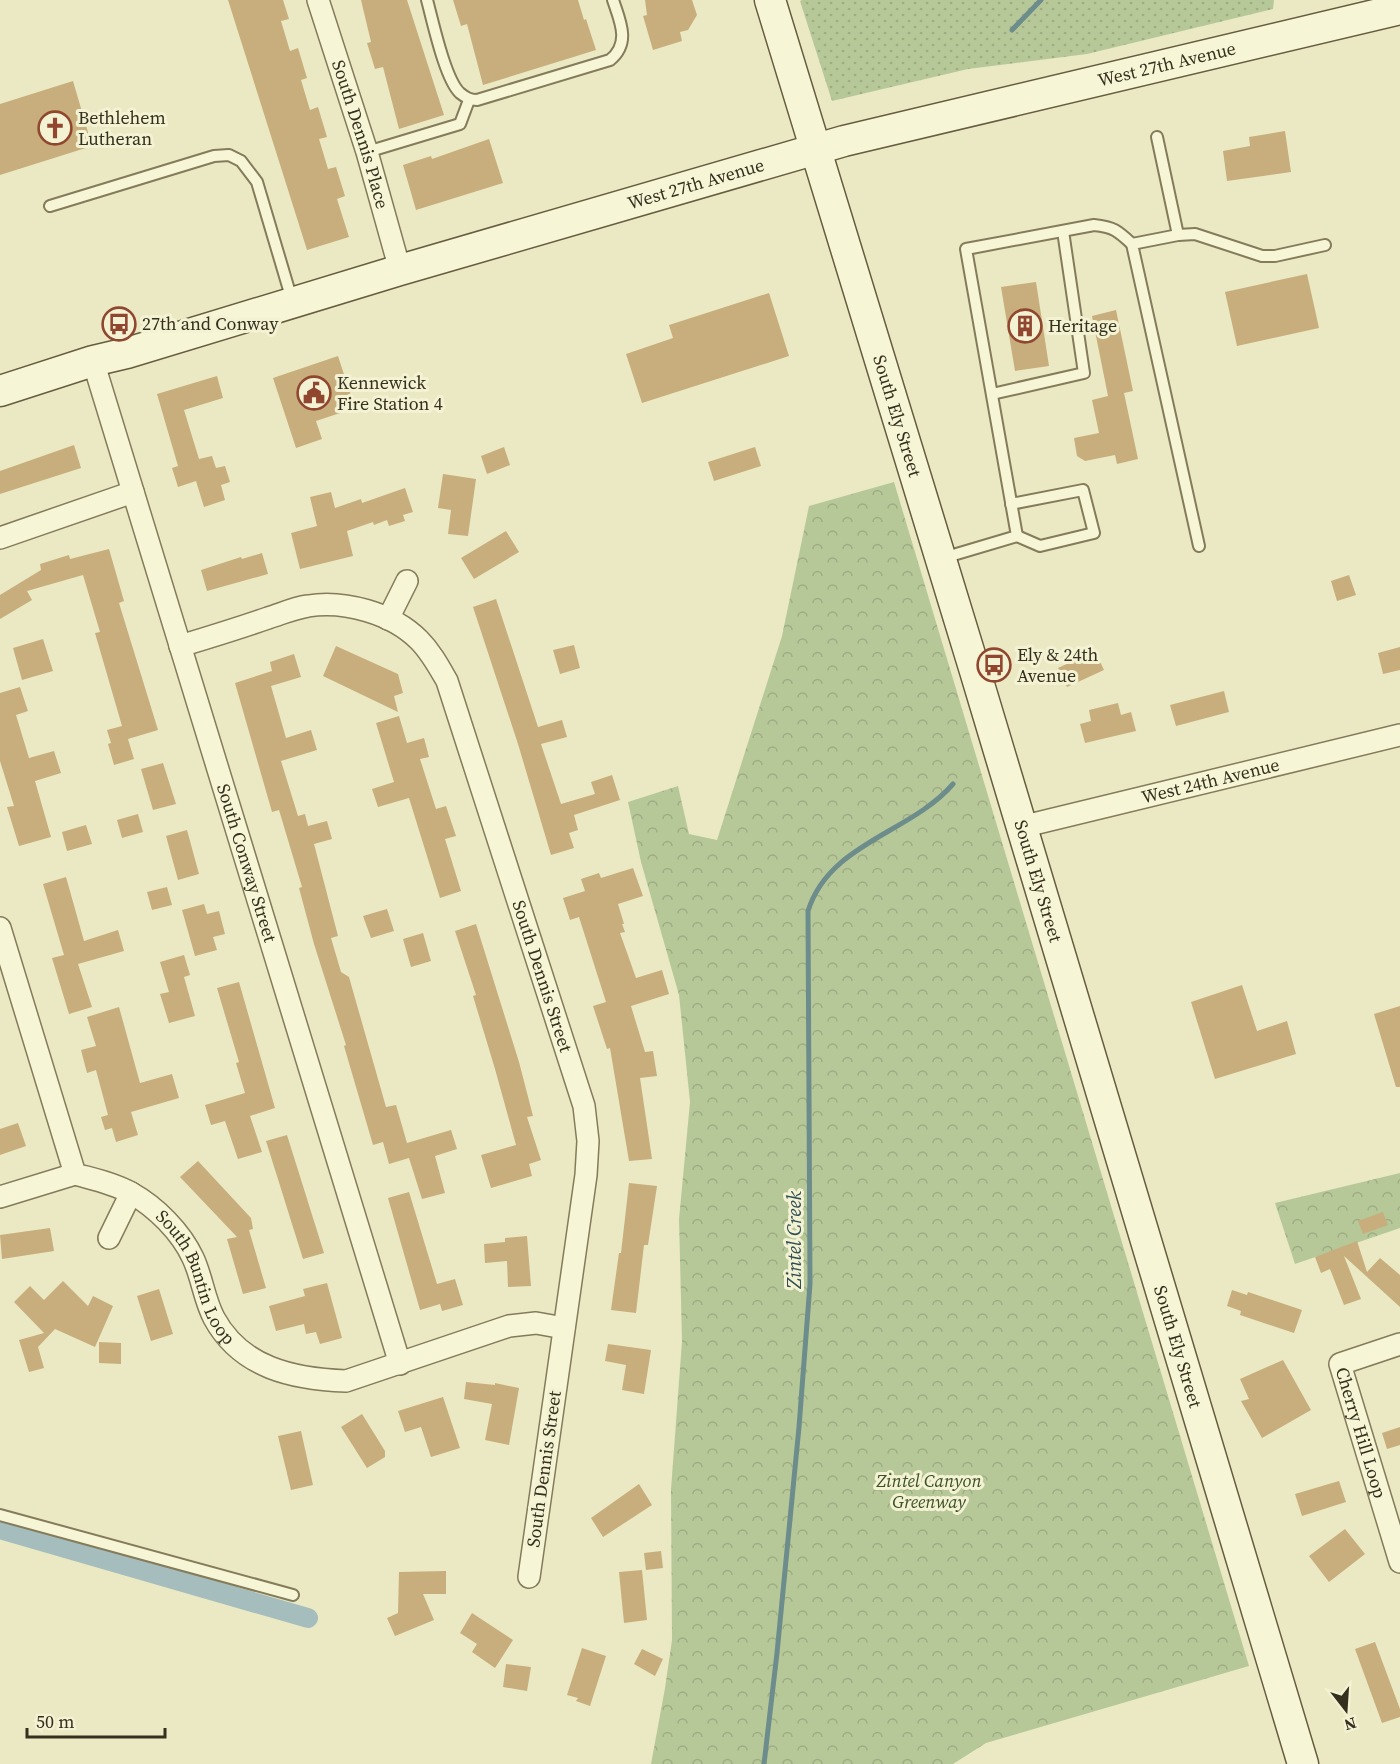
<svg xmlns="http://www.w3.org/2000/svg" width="1400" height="1764" viewBox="0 0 1400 1764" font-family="'Source Serif 4',serif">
  <defs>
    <pattern id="grass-dots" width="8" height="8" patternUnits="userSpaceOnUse" patternTransform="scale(1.5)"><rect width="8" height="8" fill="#b7c898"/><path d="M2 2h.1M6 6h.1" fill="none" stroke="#9eac83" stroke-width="1.8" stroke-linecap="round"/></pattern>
    <pattern id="park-crowns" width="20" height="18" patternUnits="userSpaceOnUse" patternTransform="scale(1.5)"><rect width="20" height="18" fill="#b7c898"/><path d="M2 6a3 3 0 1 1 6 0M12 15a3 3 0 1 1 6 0" fill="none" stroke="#9eac83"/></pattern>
  </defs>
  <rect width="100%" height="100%" fill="#ebe9c4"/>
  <polygon fill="url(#grass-dots)" points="802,0 1274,0 1273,9 1087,54 968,69 832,101 800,1"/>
  <g fill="url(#park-crowns)">
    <polygon points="894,482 1249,1666 986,1743 953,1764 651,1764 665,1688 672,1640 671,1489 682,1341 679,1219 690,1102 679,995 641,862 628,802 678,786 689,834 717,840 782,636 809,506"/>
    <polygon points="1400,1173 1400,1228 1295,1264 1275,1203"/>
  </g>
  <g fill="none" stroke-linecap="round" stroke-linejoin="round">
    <g stroke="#6d8c8c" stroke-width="5">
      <polyline points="1012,30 1041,0"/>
      <path d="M764,1764L777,1653L799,1427L810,1284L808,911C829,843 911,833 953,784"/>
    </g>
    <polyline stroke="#a5bebd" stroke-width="20" points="0,1529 308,1618"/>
  </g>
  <g fill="#c7ae7c">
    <polygon points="228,0 283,0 289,19 281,21 290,51 298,48 307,78 301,80 310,110 318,107 327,137 319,139 328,169 336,167 345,196 337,199 349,237 307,250"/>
    <polygon points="361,0 407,0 444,115 399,129 383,67 375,69 367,43 371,42"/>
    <polygon points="453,0 578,0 584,20 586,19 596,50 483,85 467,24 461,26"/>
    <polygon points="645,0 692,0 697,15 688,30 680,32 682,41 653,50 643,16 647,15"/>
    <polygon points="73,81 92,146 0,175 0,104"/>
    <polygon points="1285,131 1291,172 1227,181 1223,151 1250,146 1249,137"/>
    <polygon points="489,139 503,183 416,210 403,165 431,156 432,159"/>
    <polygon points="1307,274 1319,328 1237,346 1225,292"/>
    <polygon points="1036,282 1049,366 1015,371 1001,287"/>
    <polygon points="769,293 789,356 642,403 626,354 673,338 669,325"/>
    <polygon points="1116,310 1133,391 1124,393 1138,459 1117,464 1115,455 1085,461 1077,456 1074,438 1099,433 1092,400 1108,396 1092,316"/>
    <polygon points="338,356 355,408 316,421 322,439 296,448 273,378"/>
    <polygon points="217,376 223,398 184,410 199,459 212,456 216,468 225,466 230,482 221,485 225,500 204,507 196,481 178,487 172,468 178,466 157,394"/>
    <polygon points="74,445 81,468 0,494 0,471"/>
    <polygon points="504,447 510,465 487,474 481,456"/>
    <polygon points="755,447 761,466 714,481 708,462"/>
    <polygon points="443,474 476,479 468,536 448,534 451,510 438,508"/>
    <polygon points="405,488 413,512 403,515 405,521 389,526 387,520 374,525 373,522 347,531 353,556 300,569 291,533 317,526 310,497 331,492 335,508 361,499 362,503"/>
    <polygon points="506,531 519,552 474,579 461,558"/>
    <polygon points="109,549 124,601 119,603 158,730 128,739 134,759 114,765 108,744 111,743 107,730 122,726 95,633 100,632 83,575 27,591 32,600 0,619 0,595 41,570 40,564 69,555 70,559"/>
    <polygon points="262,553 268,574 207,591 201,570 241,557 242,559"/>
    <polygon points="1349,575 1356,595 1337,601 1331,581"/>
    <polygon points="496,599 538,727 562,720 567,737 541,744 561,804 595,794 591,782 612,775 620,800 574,815 578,830 569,833 574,848 551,855 518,744 473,607"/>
    <polygon points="43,639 53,671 22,680 13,648"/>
    <polygon points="574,645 580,668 560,674 553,650"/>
    <polygon points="336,646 398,674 403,693 394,696 398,712 323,676"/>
    <polygon points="1400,647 1400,670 1383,674 1378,653"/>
    <polygon points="1095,651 1104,670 1067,687 1058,668"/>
    <polygon points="294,654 301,677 271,686 286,738 311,730 317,750 281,761 298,816 305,814 308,826 327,821 332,839 314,844 338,936 331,938 341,972 349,977 386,1107 396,1105 407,1143 451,1130 457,1149 435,1156 445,1193 422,1199 409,1158 389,1164 383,1142 373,1145 344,1046 346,1045 314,944 299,888 302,887 279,810 272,812 235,683 272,671 270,662"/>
    <polygon points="20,687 28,711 16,715 29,758 54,751 61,773 35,781 51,837 19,846 7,807 14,806 0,761 0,693"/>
    <polygon points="1224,691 1229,712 1176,726 1170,705"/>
    <polygon points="1118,703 1121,715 1131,712 1136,731 1085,743 1080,724 1091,721 1089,710"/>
    <polygon points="399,716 407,743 424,738 429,757 420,759 436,809 446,806 456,836 445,839 461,891 440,898 409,798 378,807 372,789 394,782 376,723"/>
    <polygon points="163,763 176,804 153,810 141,769"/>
    <polygon points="138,814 143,832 122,838 117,820"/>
    <polygon points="86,825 92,844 67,851 62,832"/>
    <polygon points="187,830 199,874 178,880 166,836"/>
    <polygon points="633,868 643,896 618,904 624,924 622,924 625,932 620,933 636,978 662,970 669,994 631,1006 645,1052 653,1051 657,1076 640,1078 652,1159 629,1161 610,1048 607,1049 593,1006 606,1002 579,917 570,920 563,898 585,891 581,879 599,873 601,878"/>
    <polygon points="66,877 84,941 118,930 124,951 78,964 92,1007 69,1014 52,958 64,955 43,884"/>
    <polygon points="167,887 172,905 152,910 147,892"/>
    <polygon points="204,904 207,914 219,911 225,934 213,937 217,950 195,956 182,910"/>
    <polygon points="387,909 394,931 371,938 363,916"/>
    <polygon points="476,924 519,1062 533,1116 527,1117 541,1160 529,1164 532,1176 491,1188 481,1155 516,1145 495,1069 473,996 476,995 455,931"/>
    <polygon points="423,933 431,961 411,967 403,939"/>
    <polygon points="184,955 190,975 184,977 195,1016 169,1023 160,994 169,992 160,962"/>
    <polygon points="239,982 275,1108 250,1116 262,1152 238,1159 225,1121 211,1125 205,1105 245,1093 236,1063 239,1062 217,988"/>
    <polygon points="1242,985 1257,1031 1287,1021 1296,1054 1215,1079 1191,1002"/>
    <polygon points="1400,1006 1400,1087 1396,1087 1374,1014"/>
    <polygon points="119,1007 140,1083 172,1074 179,1098 131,1112 138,1135 116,1142 112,1128 105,1130 101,1117 108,1115 96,1070 87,1073 81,1050 96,1046 87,1017"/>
    <polygon points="18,1123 26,1146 0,1155 0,1129"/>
    <polygon points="287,1135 324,1253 303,1259 266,1141"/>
    <polygon points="198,1161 251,1218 253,1229 249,1230 266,1288 243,1294 227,1239 237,1237 180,1177"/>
    <polygon points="629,1183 657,1186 648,1245 644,1245 636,1313 611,1310 619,1253 621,1253"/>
    <polygon points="409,1192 437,1284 455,1279 463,1305 442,1311 440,1304 420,1310 388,1198"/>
    <polygon points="1383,1212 1388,1225 1363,1234 1358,1221"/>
    <polygon points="50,1228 54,1251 2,1259 0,1235"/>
    <polygon points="527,1236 531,1286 508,1287 507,1261 485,1263 484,1244 505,1242 505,1238"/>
    <polygon points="1357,1241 1367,1272 1380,1258 1400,1275 1400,1307 1344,1256 1361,1299 1344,1305 1330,1269 1321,1273 1315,1257"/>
    <polygon points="63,1281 88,1306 93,1296 113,1306 95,1347 55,1329 38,1347 44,1368 29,1372 19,1340 44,1333 14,1302 30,1286 44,1300"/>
    <polygon points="327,1283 342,1338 320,1344 316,1332 306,1334 304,1324 276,1331 269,1306 305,1296 303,1289"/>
    <polygon points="159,1289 173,1334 151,1341 137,1296"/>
    <polygon points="1232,1290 1247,1295 1248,1292 1302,1310 1294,1333 1240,1315 1241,1311 1227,1306"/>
    <polygon points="99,1342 121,1343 121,1364 99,1363"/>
    <polygon points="608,1344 651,1350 644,1394 622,1390 626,1365 605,1361"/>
    <polygon points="1283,1360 1311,1410 1262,1438 1241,1401 1249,1399 1240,1379"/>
    <polygon points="466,1382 495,1385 495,1383 519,1388 509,1445 485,1440 492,1404 464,1399"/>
    <polygon points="443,1397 460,1448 431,1457 421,1427 405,1432 398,1411"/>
    <polygon points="362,1414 385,1451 385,1457 367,1468 341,1427"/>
    <polygon points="1400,1427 1400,1445 1387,1449 1382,1433"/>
    <polygon points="301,1431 313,1485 291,1490 278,1436"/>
    <polygon points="1339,1481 1346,1502 1302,1516 1295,1494"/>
    <polygon points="639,1484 652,1505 603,1537 591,1518"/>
    <polygon points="1345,1529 1365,1554 1329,1582 1309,1556"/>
    <polygon points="661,1551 663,1568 646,1570 644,1553"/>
    <polygon points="642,1570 647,1620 624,1623 619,1572"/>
    <polygon points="446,1571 446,1594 423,1594 434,1620 395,1636 387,1618 398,1613 399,1572"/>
    <polygon points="472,1613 513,1640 495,1668 472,1652 477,1644 460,1633"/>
    <polygon points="1375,1642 1400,1709 1400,1717 1382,1723 1355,1649"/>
    <polygon points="582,1648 606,1656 590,1706 576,1701 578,1698 567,1695"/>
    <polygon points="642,1649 663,1659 655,1676 634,1664"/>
    <polygon points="506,1664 531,1667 527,1691 503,1687"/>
  </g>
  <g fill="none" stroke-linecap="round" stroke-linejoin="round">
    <defs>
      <g id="lane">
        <path d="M427,0C433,22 445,79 460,93C466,98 470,100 477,100L610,60C631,43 620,21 613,0"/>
        <polyline points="1157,137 1178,235"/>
        <polyline points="367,152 460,124 469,100"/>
        <polyline points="50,206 214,156 229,155 241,161 257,182 292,300"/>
        <polyline points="992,394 1084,373 1063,231"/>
        <polyline points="1011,504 1083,490 1094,533 1040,546 1017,536"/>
        <polyline points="1199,546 1132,244 1178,235 1195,234 1262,256 1275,256 1325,245"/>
        <path d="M943,558L1017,536L966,249L1094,225C1114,227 1118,231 1132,244"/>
        <polyline points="0,1515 293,1595"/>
      </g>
      <g id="street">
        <path id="s1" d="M318,0L367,152L400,270"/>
        <path id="s2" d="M93,361L400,1364"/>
        <polyline points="0,538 133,492"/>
        <polyline points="388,619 407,581"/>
        <path id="s3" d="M180,646C210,637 239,628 268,618C281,614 294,608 308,606C344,600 392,613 419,640C431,652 439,667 447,681L584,1106L588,1141L586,1175L529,1577"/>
        <path id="s4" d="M1021,827L1400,735"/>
        <path id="s5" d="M0,928L75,1174C93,1179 113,1183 131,1193C156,1207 181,1232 193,1258C202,1277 204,1299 214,1318C241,1368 293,1379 346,1381L509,1326L536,1323L564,1328"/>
        <polyline points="0,1197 75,1174"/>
        <polyline points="109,1238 131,1193"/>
        <path id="s6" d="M1400,1344L1340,1364L1400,1562"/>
      </g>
      <g id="secondary">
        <path id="s7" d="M770,0L975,671L1303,1764"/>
        <path id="s8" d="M0,391L93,361L127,353L400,270L844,141L1400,9"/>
      </g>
    </defs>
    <use href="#lane" stroke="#847b5b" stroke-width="14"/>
    <use href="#street" stroke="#847b5b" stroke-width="24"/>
    <use href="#secondary" stroke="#665c3f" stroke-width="33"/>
    <use href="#lane" stroke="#f6f5d6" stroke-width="10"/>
    <use href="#street" stroke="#f6f5d6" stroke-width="21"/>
    <use href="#secondary" stroke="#f6f5d6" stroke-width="30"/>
  </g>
  <defs>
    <symbol id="church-ring" viewBox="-11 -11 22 22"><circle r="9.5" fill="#f3f2d3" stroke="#90462f" stroke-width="1.5"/><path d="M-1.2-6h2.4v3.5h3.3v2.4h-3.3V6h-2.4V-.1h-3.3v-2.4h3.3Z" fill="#90462f"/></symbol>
    <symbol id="bus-ring" viewBox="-11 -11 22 22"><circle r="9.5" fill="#f3f2d3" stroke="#90462f" stroke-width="1.5"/><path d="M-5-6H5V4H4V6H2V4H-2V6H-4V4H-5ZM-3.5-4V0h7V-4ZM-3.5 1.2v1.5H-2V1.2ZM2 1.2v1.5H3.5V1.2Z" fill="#90462f"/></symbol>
    <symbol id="building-ring" viewBox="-11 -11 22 22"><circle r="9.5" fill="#f3f2d3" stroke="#90462f" stroke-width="1.5"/><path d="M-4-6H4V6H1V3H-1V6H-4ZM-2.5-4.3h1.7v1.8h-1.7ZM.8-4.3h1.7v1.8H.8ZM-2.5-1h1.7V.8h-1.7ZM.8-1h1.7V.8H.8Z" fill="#90462f"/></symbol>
    <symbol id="civic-ring" viewBox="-11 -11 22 22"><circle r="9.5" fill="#f3f2d3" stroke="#90462f" stroke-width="1.5"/><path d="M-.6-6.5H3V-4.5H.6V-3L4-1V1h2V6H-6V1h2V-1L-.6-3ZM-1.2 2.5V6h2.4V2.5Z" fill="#90462f"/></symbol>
  </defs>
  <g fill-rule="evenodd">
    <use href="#church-ring" x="36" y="109" width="38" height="38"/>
    <use href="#bus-ring" x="100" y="305" width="38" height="38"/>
    <use href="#building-ring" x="1006" y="307" width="38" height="38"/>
    <use href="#civic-ring" x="295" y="374" width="38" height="38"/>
    <use href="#bus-ring" x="975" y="646" width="38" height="38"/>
  </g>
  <g text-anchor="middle" stroke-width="6" stroke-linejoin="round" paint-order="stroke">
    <g font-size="18" fill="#352f1e" stroke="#f3f2d3">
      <text dy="6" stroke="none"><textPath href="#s8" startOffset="1212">West 27th Avenue</textPath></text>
      <text dy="6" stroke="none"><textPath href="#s1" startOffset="141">South Dennis Place</textPath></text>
      <text dy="6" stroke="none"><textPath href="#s8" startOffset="726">West 27th Avenue</textPath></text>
      <text dy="6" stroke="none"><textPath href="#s7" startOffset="435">South Ely Street</textPath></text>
      <text dy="6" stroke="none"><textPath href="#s4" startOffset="195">West 24th Avenue</textPath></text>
      <text dy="6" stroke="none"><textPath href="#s2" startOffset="525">South Conway Street</textPath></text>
      <text dy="6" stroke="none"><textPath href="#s7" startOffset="921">South Ely Street</textPath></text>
      <text dy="6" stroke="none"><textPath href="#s3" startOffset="614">South Dennis Street</textPath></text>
      <text dy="6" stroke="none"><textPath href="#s5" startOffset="426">South Buntin Loop</textPath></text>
      <text dy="6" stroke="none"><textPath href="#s7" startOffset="1407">South Ely Street</textPath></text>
      <text dy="6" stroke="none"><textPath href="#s6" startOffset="135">Cherry Hill Loop</textPath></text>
      <text transform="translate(544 1469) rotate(-82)" y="6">South Dennis Street</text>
    </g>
    <g font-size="18" fill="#352f1e" stroke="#f3f2d3" text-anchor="start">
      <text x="78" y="124">Bethlehem<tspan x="78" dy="21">Lutheran</tspan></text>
      <text x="142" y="330">27th and Conway</text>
      <text x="1048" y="332">Heritage</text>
      <text x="337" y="389">Kennewick<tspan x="337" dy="21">Fire Station 4</tspan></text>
      <text x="1017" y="661">Ely &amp; 24th<tspan x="1017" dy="21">Avenue</tspan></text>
    </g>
    <g font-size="18" font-style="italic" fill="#3b5026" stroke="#f3f2d3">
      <text x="929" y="1487">Zintel Canyon<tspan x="929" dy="21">Greenway</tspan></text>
    </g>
    <g font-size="20" font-style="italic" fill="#2f4d54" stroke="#f3f2d3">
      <text transform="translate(794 1240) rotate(-90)" y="7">Zintel Creek</text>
    </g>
  </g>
  <g transform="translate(1346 1710) rotate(163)" stroke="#f3f2d3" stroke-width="4.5" paint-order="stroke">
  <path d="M0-4.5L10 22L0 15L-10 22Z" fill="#352f1e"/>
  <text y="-9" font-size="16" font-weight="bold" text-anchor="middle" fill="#352f1e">N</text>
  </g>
  <path d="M27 1728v9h138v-9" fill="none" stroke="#352f1e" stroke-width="3"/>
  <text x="36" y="1728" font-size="18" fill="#352f1e" stroke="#f3f2d3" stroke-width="4.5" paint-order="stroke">50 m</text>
</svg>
